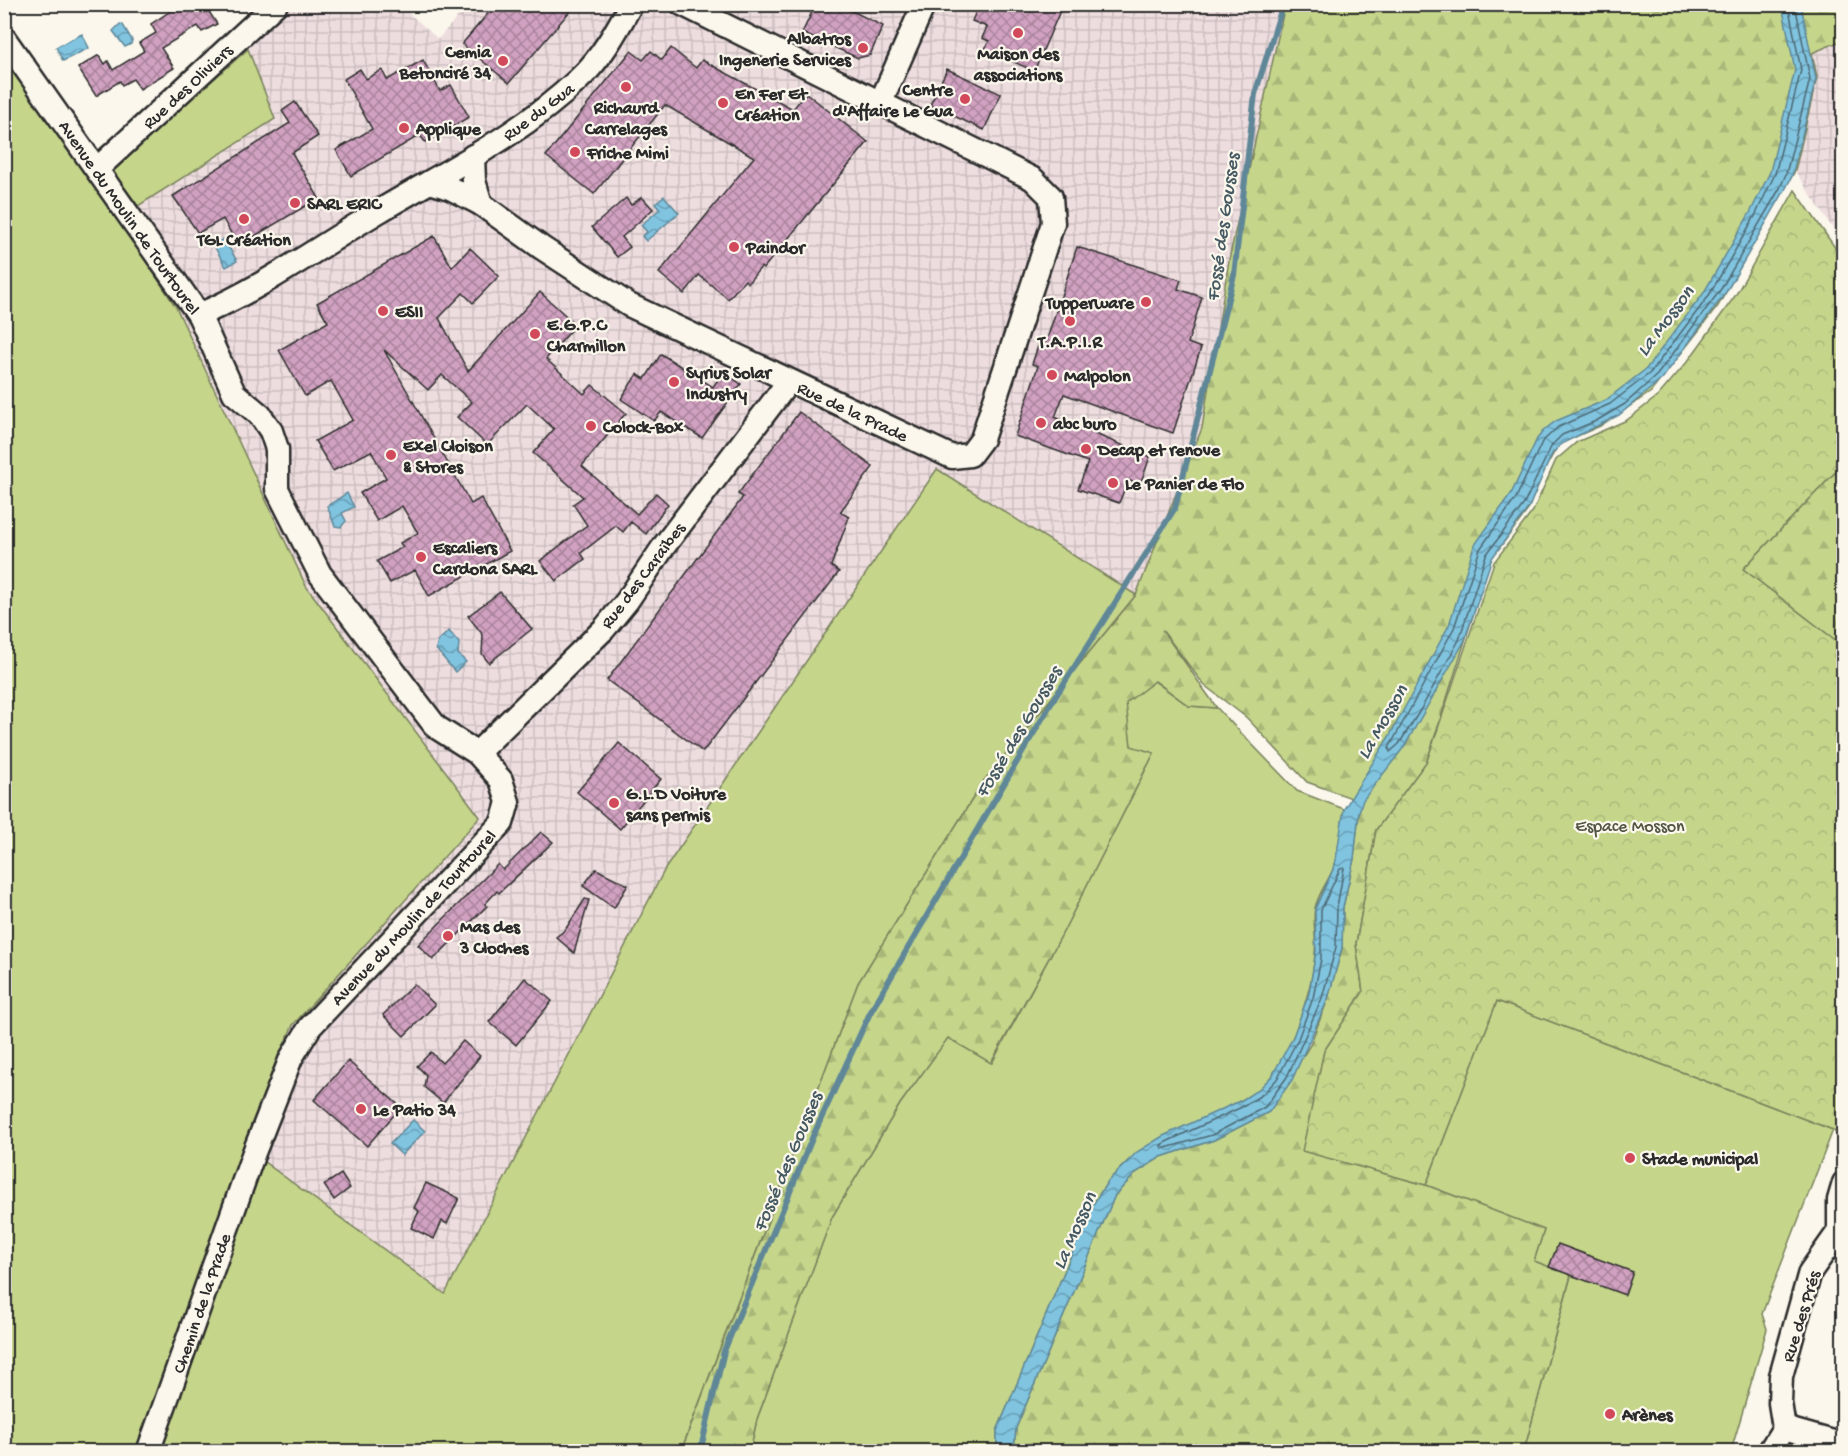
<svg xmlns="http://www.w3.org/2000/svg" width="1848" height="1456" viewBox="0 0 1848 1456" font-family="'Gochi Hand',sans-serif">
  <defs>
    <pattern id="industrial-grid" width="8" height="8" patternUnits="userSpaceOnUse" patternTransform="scale(1.5)"><rect width="8" height="8" fill="#eedddf"/><path d="M0 4h8M4 0v8" fill="none" stroke="#ccbec0"/></pattern>
    <pattern id="forest-firs" width="22" height="20" patternUnits="userSpaceOnUse" patternTransform="scale(1.5)"><rect width="22" height="20" fill="#c5d68b"/><path d="M5 1l3.5 6h-7zM16 11l3.5 6h-7z" fill="#a9b878"/></pattern>
    <pattern id="park-crowns" width="20" height="18" patternUnits="userSpaceOnUse" patternTransform="scale(1.5)"><rect width="20" height="18" fill="#c5d68b"/><path d="M2 6a3 3 0 1 1 6 0M12 15a3 3 0 1 1 6 0" fill="none" stroke="#a9b878"/></pattern>
    <pattern id="water-waves" width="16" height="10" patternUnits="userSpaceOnUse" patternTransform="scale(1.5)"><rect width="16" height="10" fill="#80c4e0"/><path d="M0 5q4-4 8 0t8 0" fill="none" stroke="#699fb6"/></pattern>
    <pattern id="building-cross-hatch" width="8" height="8" patternUnits="userSpaceOnUse" patternTransform="scale(1.5)"><rect width="8" height="8" fill="#d0a1c0"/><path d="M0 0l8 8M0 8l8-8" fill="none" stroke="#a9839c"/></pattern>
  </defs>
  <rect width="100%" height="100%" fill="#fbf7ec"/>
  <filter id="ink" filterUnits="userSpaceOnUse"><feTurbulence type="fractalNoise" baseFrequency=".0167" numOctaves="2"/><feDisplacementMap in="SourceGraphic" scale="12" xChannelSelector="R" yChannelSelector="G"/><feConvolveMatrix kernelMatrix="1 2 1 2 8 2 1 2 1" color-interpolation-filters="sRGB"/></filter>
  <g filter="url(#ink)">
    <g fill="url(#industrial-grid)">
      <polygon points="469,4 1285,5 1229,260 1202,428 1136,595 937,469 665,869 445,1295 248,1151 293,1025 480,817 306,586 176,307 89,175 289,5 400,5 438,39"/>
      <polygon points="1843,40 1843,244 1795,171 1817,77 1812,52"/>
    </g>
    <g fill="#c5d68b" stroke="#78805b" stroke-width="1.5">
      <polygon points="248,49 275,119 138,206 111,170"/>
      <polygon points="4,58 89,175 176,307 306,586 480,817 293,1025 273,1069 248,1151 139,1451 5,1451"/>
      <polygon points="937,469 1136,595 983,782 858,983 681,1451 153,1452 264,1162 445,1294 665,869"/>
      <path d="M1154,681L1189,706L1217,708L1297,791L1344,809C1341,827 1341,849 1334,867C1329,880 1318,894 1315,908C1312,922 1317,938 1315,953C1312,991 1289,1065 1259,1089C1245,1100 1228,1107 1211,1115C1159,1138 1121,1154 1092,1206L997,1431V1451L750,1452L757,1419L832,1217L900,1104L948,1037L992,1063L1061,936L1154,753L1131,747L1125,703Z"/>
      <polygon points="1497,1001 1833,1130 1762,1314 1767,1329 1731,1451 1524,1451 1571,1276 1534,1261 1544,1230 1426,1185"/>
    </g>
    <g fill="url(#forest-firs)" stroke="#78805b" stroke-width="1.5">
      <polygon points="1285,5 1843,5 1843,40 1812,53 1817,77 1795,171 1718,306 1651,392 1600,426 1559,444 1542,474 1528,510 1491,559 1427,761 1376,830 1356,944 1363,992 1324,1051 1303,1151 1426,1185 1544,1230 1534,1261 1571,1275 1524,1451 1017,1452 1014,1448 1016,1428 1115,1195 1137,1172 1161,1157 1214,1140 1269,1112 1310,1045 1328,999 1342,948 1343,907 1354,859 1359,812 1349,797 1307,782 1247,718 1204,685 1162,630 1217,708 1189,706 1155,681 1126,703 1131,746 1154,753 1061,936 991,1063 948,1038 900,1104 832,1217 757,1419 750,1451 681,1452 858,983 983,782 1136,595 1202,428 1229,260"/>
      <polygon points="1843,464 1843,646 1743,569"/>
    </g>
    <polygon fill="url(#park-crowns)" stroke="#78805b" stroke-width="1.5" points="1795,190 1843,259 1843,464 1743,569 1843,646 1844,1120 1837,1134 1833,1130 1497,1001 1426,1185 1302,1151 1324,1051 1363,992 1356,944 1376,830 1427,761 1494,562 1533,511 1556,460 1577,442 1627,420 1658,396 1688,361 1735,296"/>
    <g fill="url(#water-waves)" stroke="#5e8798" stroke-width="1.5">
      <polygon points="1782,5 1801,5 1816,79 1792,176 1785,190 1726,292 1662,379 1619,415 1561,444 1552,454 1529,507 1492,558 1464,642 1404,747 1363,800 1359,812 1354,859 1343,907 1342,948 1328,999 1292,1080 1269,1112 1214,1140 1161,1157 1137,1172 1115,1195 1016,1428 1014,1448 1017,1451 997,1451 997,1431 1092,1206 1108,1181 1137,1152 1163,1136 1242,1100 1259,1089 1272,1076 1293,1037 1309,993 1316,951 1315,909 1335,865 1344,809 1390,735 1449,625 1474,546 1511,494 1537,439 1544,430 1556,421 1606,400 1646,369 1703,294 1750,213 1770,172 1795,70"/>
      <polygon points="120,24 123,25 132,40 131,44 125,47 113,31"/>
      <polygon points="82,34 89,48 63,61 56,47"/>
      <polygon points="664,196 679,213 646,241 642,236 647,232 641,225 660,209 655,203"/>
      <polygon points="224,239 237,261 226,267 213,244"/>
      <polygon points="347,493 354,507 342,513 346,521 341,527 335,526 327,506"/>
      <polygon points="449,631 459,643 458,654 466,662 455,672 436,649 438,641"/>
      <polygon points="413,1120 425,1131 402,1155 390,1144"/>
    </g>
    <g fill="none" stroke-linecap="round" stroke-linejoin="round">
      <g stroke="#4d6873" stroke-width="1.5">
        <polyline points="1788,4 1801,70 1775,174 1755,216 1708,297 1650,373 1610,404 1558,427 1542,442 1516,498 1480,549 1454,628 1389,748 1390,752 1399,744 1421,709 1459,640 1486,555 1524,504 1552,445 1562,435 1596,421 1625,404 1657,375 1721,289 1780,188 1786,174 1810,79 1795,4"/>
        <polygon points="1344,868 1337,907 1336,947 1322,998 1287,1077 1265,1107 1212,1135 1162,1149 1161,1145 1166,1142 1244,1106 1263,1094 1277,1079 1298,1039 1313,998 1321,959 1321,910 1340,869"/>
      </g>
      <polyline stroke="#5e8798" stroke-width="6" points="700,1452 724,1351 813,1136 870,1013 1049,707 1175,508 1234,275 1255,94 1283,4"/>
    </g>
    <g fill="url(#building-cross-hatch)" stroke="#2b2b2b" stroke-width="1.5">
      <polygon points="181,4 204,4 217,24 202,32 198,26 161,48 174,68 140,89 133,79 122,85 120,81 96,96 78,68 99,55 105,64 108,61 113,70 144,51 139,43 156,33 151,24"/>
      <polygon points="496,4 576,4 509,83 462,44"/>
      <polygon points="816,4 838,4 883,26 870,55 858,58 802,33"/>
      <polygon points="979,4 1063,4 1034,71 985,49 989,41 982,38 987,27 972,21"/>
      <polygon points="671,48 696,68 702,60 793,109 806,93 868,142 763,269 761,267 748,283 745,280 728,299 699,275 684,294 659,273 754,157 665,105 594,194 546,156 631,51 643,60 651,51 662,60"/>
      <polygon points="423,60 440,91 451,85 469,117 425,142 420,135 351,176 336,150 372,129 344,79 360,69 366,79 382,70 387,80"/>
      <polygon points="947,69 1001,94 984,130 930,105"/>
      <polygon points="295,102 318,136 292,153 319,198 238,246 223,219 198,233 173,196 290,123 282,111"/>
      <polygon points="642,197 653,209 622,237 630,247 617,257 592,227 626,198 631,205"/>
      <polygon points="434,236 452,267 470,248 499,276 473,303 463,293 439,318 468,371 540,292 576,325 546,359 584,394 592,385 626,413 582,466 637,514 656,493 668,504 646,534 631,522 623,532 616,526 581,553 585,559 556,581 540,561 587,525 573,504 583,497 533,453 554,429 527,404 487,445 457,417 472,402 442,375 428,390 384,350 471,504 481,498 510,551 429,596 415,570 390,583 377,561 403,547 400,543 418,533 402,506 377,521 360,493 386,478 371,451 333,471 315,441 353,420 331,381 305,396 279,350 328,322 317,303"/>
      <polygon points="1077,247 1181,280 1178,289 1202,297 1188,343 1201,348 1173,433 1064,394 1055,417 1150,457 1140,485 1128,480 1119,503 1078,489 1088,462 1015,436 1038,366 1032,364 1040,340 1046,342"/>
      <polygon points="661,354 713,387 723,372 741,384 702,438 661,412 654,421 621,399 637,374 645,379"/>
      <polygon points="799,412 873,467 840,512 849,517 831,566 839,572 703,752 607,680 743,497 738,494"/>
      <polygon points="500,592 532,629 489,663 482,654 483,635 468,616"/>
      <polygon points="619,743 661,779 620,829 577,792"/>
      <polygon points="541,832 553,842 499,893 497,891 485,904 487,906 433,960 418,945 498,864 503,870"/>
      <polygon points="596,869 628,885 614,908 583,886"/>
      <polygon points="585,899 589,900 574,953 556,937 565,930"/>
      <polygon points="525,978 552,1001 516,1045 489,1022"/>
      <polygon points="414,984 435,1005 404,1036 383,1015"/>
      <polygon points="463,1041 480,1056 443,1103 424,1087 426,1075 417,1066 431,1052 442,1063"/>
      <polygon points="348,1061 401,1107 367,1146 314,1100"/>
      <polygon points="341,1174 350,1188 334,1200 324,1185"/>
      <polygon points="426,1183 459,1198 447,1224 442,1221 434,1239 411,1228 419,1211 414,1208"/>
      <polygon points="1558,1244 1633,1272 1625,1295 1549,1267"/>
    </g>
    <g fill="none" stroke-linecap="round" stroke-linejoin="round">
      <defs>
        <g id="minor">
          <polyline points="4,38 199,315 234,393 260,415 271,431 277,449 277,489 320,574 436,727 477,753 501,780 508,802 502,823 310,1027 291,1058 253,1155 148,1452"/>
          <polyline points="880,104 924,4"/>
          <polyline points="473,156 474,181 481,204"/>
          <polyline points="98,168 276,4"/>
          <polyline points="430,182 450,188 481,204 542,248 629,305 952,457 970,455 982,439 1053,223 1051,197 1033,179 682,4"/>
          <path d="M199,315C263,288 322,245 381,210C448,170 522,134 579,79C601,59 617,30 631,4"/>
          <polyline points="477,753 604,629 627,601 664,546 789,381"/>
          <polyline points="1784,1428 1844,1445"/>
          <polyline points="1769,1452 1784,1428 1780,1403 1781,1376 1810,1272 1839,1231 1839,1200 1844,1183"/>
        </g>
      </defs>
      <use href="#minor" stroke="#2b2b2b" stroke-width="27"/>
      <use href="#minor" stroke="#fbf7ec" stroke-width="22"/>
    </g>
  </g>
  <g fill="#d1495b" stroke="#fbf7ec" stroke-width="2">
    <circle cx="1018" cy="33" r="6"/>
    <circle cx="863" cy="48" r="6"/>
    <circle cx="503" cy="61" r="6"/>
    <circle cx="626" cy="87" r="6"/>
    <circle cx="965" cy="99" r="6"/>
    <circle cx="723" cy="103" r="6"/>
    <circle cx="404" cy="128" r="6"/>
    <circle cx="575" cy="152" r="6"/>
    <circle cx="295" cy="203" r="6"/>
    <circle cx="244" cy="219" r="6"/>
    <circle cx="734" cy="247" r="6"/>
    <circle cx="1146" cy="302" r="6"/>
    <circle cx="383" cy="311" r="6"/>
    <circle cx="1070" cy="321" r="6"/>
    <circle cx="535" cy="334" r="6"/>
    <circle cx="1052" cy="375" r="6"/>
    <circle cx="674" cy="382" r="6"/>
    <circle cx="1041" cy="423" r="6"/>
    <circle cx="591" cy="426" r="6"/>
    <circle cx="1086" cy="449" r="6"/>
    <circle cx="391" cy="455" r="6"/>
    <circle cx="1113" cy="483" r="6"/>
    <circle cx="421" cy="557" r="6"/>
    <circle cx="614" cy="803" r="6"/>
    <circle cx="448" cy="936" r="6"/>
    <circle cx="361" cy="1109" r="6"/>
    <circle cx="1630" cy="1158" r="6"/>
    <circle cx="1610" cy="1414" r="6"/>
  </g>
  <g text-anchor="middle" stroke-width="4.5" stroke-linejoin="round" paint-order="stroke">
    <g font-size="18" font-weight="bold" fill="#2b2b2b" stroke="#fbf7ec" text-anchor="start">
      <text x="851" y="44" text-anchor="end">Albatros<tspan x="851" dy="21">Ingenerie Services</tspan></text>
      <text x="491" y="57" text-anchor="end">Cemia<tspan x="491" dy="21">Betonciré 34</tspan></text>
      <text x="1018" y="59" text-anchor="middle">Maison des<tspan x="1018" dy="21">associations</tspan></text>
      <text x="953" y="95" text-anchor="end">Centre<tspan x="953" dy="21">d'Affaire Le Gua</tspan></text>
      <text x="735" y="99">En Fer Et<tspan x="735" dy="21">Création</tspan></text>
      <text x="626" y="113" text-anchor="middle">Richaurd<tspan x="626" dy="21">Carrelages</tspan></text>
      <text x="416" y="134">Applique</text>
      <text x="587" y="158">Friche Mimi</text>
      <text x="307" y="209">SARL ERIC</text>
      <text x="244" y="245" text-anchor="middle">TGL Création</text>
      <text x="746" y="253">Paindor</text>
      <text x="1134" y="308" text-anchor="end">Tupperware</text>
      <text x="395" y="317">ESII</text>
      <text x="547" y="330">E.G.P.C<tspan x="547" dy="21">Charmillon</tspan></text>
      <text x="1070" y="347" text-anchor="middle">T.A.P.I.R</text>
      <text x="686" y="378">Syrius Solar<tspan x="686" dy="21">Industry</tspan></text>
      <text x="1064" y="381">Malpolon</text>
      <text x="1053" y="429">abc buro</text>
      <text x="603" y="432">Colock-Box</text>
      <text x="403" y="451">Exel Cloison<tspan x="403" dy="21">&amp; Stores</tspan></text>
      <text x="1098" y="455">Decap et renove</text>
      <text x="1125" y="489">Le Panier de Flo</text>
      <text x="433" y="553">Escaliers<tspan x="433" dy="21">Cardona SARL</tspan></text>
      <text x="626" y="799">G.L.D Voiture<tspan x="626" dy="21">sans permis</tspan></text>
      <text x="460" y="932">Mas des<tspan x="460" dy="21">3 Cloches</tspan></text>
      <text x="373" y="1115">Le Patio 34</text>
      <text x="1642" y="1164">Stade municipal</text>
      <text x="1622" y="1420">Arènes</text>
    </g>
    <g font-size="18" fill="#2b2b2b" stroke="#fbf7ec">
      <text transform="translate(187 86) rotate(-43)" y="6">Rue des Oliviers</text>
      <text transform="translate(538 111) rotate(-37)" y="6">Rue du Gua</text>
      <text transform="translate(130 217) rotate(55)" y="6">Avenue du Moulin de Tourtourel</text>
      <text transform="translate(853 411) rotate(25)" y="6">Rue de la Prade</text>
      <text transform="translate(642 575) rotate(-53)" y="6">Rue des Caraïbes</text>
      <text transform="translate(413 917) rotate(-47)" y="6">Avenue du Moulin de Tourtourel</text>
      <text transform="translate(201 1303) rotate(-71)" y="6">Chemin de la Prade</text>
      <text transform="translate(1800 1316) rotate(-73)" y="6">Rue des Prés</text>
    </g>
    <g font-size="18" fill="#525643" stroke="#fbf7ec">
      <text x="1630" y="831">Espace Mosson</text>
    </g>
    <g font-size="20" font-style="italic" fill="#445961" stroke="#fbf7ec">
      <text transform="translate(1221 227) rotate(-82)" y="7">Fossé des Gousses</text>
      <text transform="translate(1664 320) rotate(-53)" y="7">La Mosson</text>
      <text transform="translate(1381 721) rotate(-60)" y="7">La Mosson</text>
      <text transform="translate(1017 731) rotate(-59)" y="7">Fossé des Gousses</text>
      <text transform="translate(786 1161) rotate(-67)" y="7">Fossé des Gousses</text>
      <text transform="translate(1073 1230) rotate(-66)" y="7">La Mosson</text>
    </g>
  </g>
  <rect width="1848" height="1456" fill="none" stroke="#fbf7ec" stroke-width="24"/>
  <rect x="12" y="12" width="1824" height="1432" fill="none" stroke="#2b2b2b" stroke-width="2" filter="url(#ink)"/>
</svg>
